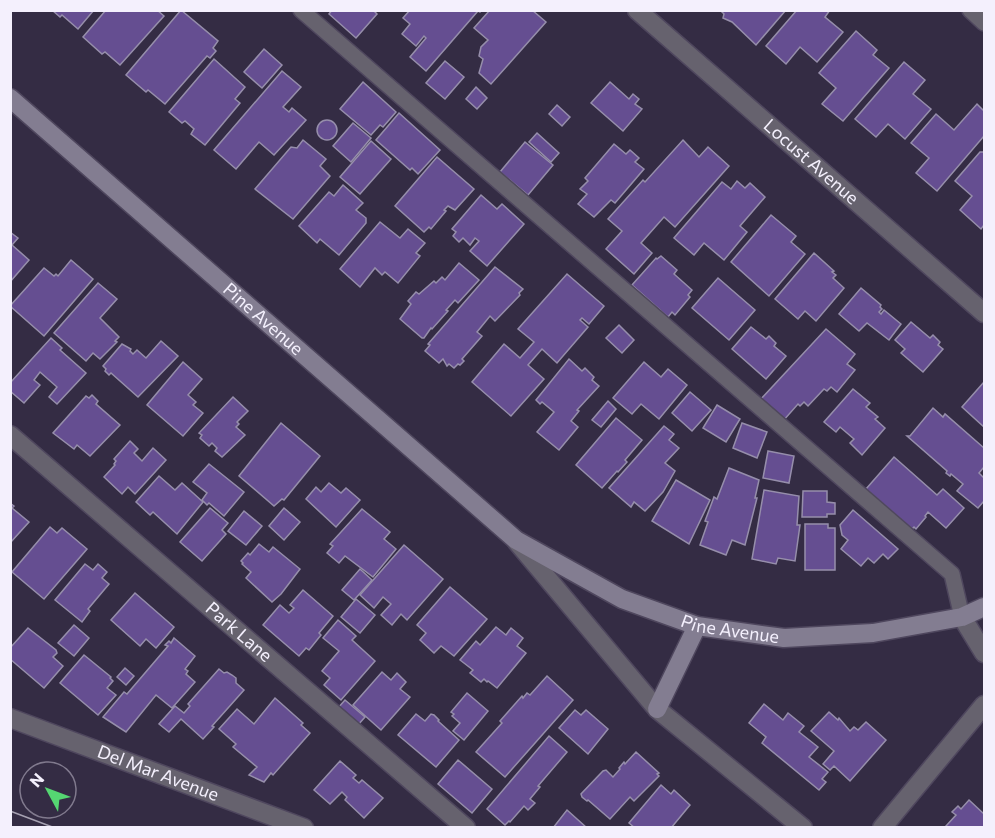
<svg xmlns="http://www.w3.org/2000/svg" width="995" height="838" viewBox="0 0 995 838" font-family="Commissioner,sans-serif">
  <rect width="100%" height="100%" fill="#342c44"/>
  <g fill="#654e91" stroke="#968eab" stroke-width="1.5">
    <polygon points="52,10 94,10 78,29 62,15 60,17"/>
    <polygon points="106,10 157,10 164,16 120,65 105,52 102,54 83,37"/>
    <polygon points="181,10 218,41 213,48 216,51 210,58 207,56 165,104 148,90 146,92 126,75"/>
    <polygon points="332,10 373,10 377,14 356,38 329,14"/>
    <polygon points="410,10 481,10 480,12 478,11 426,71 410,57 426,38 424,36 416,46 402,34 410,24 403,18"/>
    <polygon points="490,10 532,10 546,22 491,84 479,73 483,59 479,56 481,47 488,40 474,28"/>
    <polygon points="720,10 786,10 756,45 732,22 723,18 724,14"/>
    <polygon points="797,10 830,10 825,17 843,32 817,62 800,47 786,64 766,46"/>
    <polygon points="856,31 877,50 873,55 889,68 843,121 822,104 836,88 819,73"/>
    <polygon points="264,49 282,65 262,88 244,72"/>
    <polygon points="214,59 245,87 235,99 240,103 205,145 191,134 194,129 185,121 182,123 169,112"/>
    <polygon points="445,61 464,77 445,99 426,83"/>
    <polygon points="904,62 925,80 913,94 931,109 905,139 888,124 876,137 855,119"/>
    <polygon points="282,71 301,87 283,107 289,112 292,108 306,120 274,155 259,142 236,169 214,150"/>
    <polygon points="363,82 396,112 383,127 380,125 371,135 340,109"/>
    <polygon points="610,82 629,99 633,94 639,99 635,104 642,109 623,131 591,103"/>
    <polygon points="476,87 487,98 477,109 466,99"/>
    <polygon points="977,104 984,111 984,136 937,191 916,173 929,158 911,143 936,114 954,130"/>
    <polygon points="557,105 570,117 562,126 549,114"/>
    <polygon points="399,113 440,150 418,174 412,168 410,170 376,140"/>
    <circle cx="327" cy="130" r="10"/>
    <polygon points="353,123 371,138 351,162 333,146"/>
    <polygon points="537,133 559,153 551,162 529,142"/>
    <polygon points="303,140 326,159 320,166 330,176 293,219 255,189 291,147 297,148"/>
    <polygon points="683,140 699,157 708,147 729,166 675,227 664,217 641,243 652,253 634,274 606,249 622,231 608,219 643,180 645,182"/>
    <polygon points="371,141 391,159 360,194 340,177"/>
    <polygon points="525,142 553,165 528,195 500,172"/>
    <polygon points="614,144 626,154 630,150 639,158 635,162 644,169 615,203 611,200 594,217 578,204 587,194 580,189 588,181 585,178"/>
    <polygon points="980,152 984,152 984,225 981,229 960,210 972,196 955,181"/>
    <polygon points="437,157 474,189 455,210 448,206 444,210 446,211 431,229 429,227 424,232 395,206"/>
    <polygon points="737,181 745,188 750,183 765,197 740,226 747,232 724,260 704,243 694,255 674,238 722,182 731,189"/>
    <polygon points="343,185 363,203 356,210 366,218 366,223 339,255 320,239 317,243 299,226 329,192 334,196"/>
    <polygon points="481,195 497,209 502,204 524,224 487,266 470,251 479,241 475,238 470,245 463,238 459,242 453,236 456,232 452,229"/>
    <polygon points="771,215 796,236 791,242 805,254 769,296 731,262"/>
    <polygon points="380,222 400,238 408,229 425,243 416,253 420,256 398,283 385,272 382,275 375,268 360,287 340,269"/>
    <polygon points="10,232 18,238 12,245 29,260 10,282"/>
    <polygon points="814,253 834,271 832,272 836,275 833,278 844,288 816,321 805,311 798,319 775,299"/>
    <polygon points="661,256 677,270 674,274 692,290 688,295 690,297 675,315 672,312 668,317 632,285 656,258 657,259"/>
    <polygon points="71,260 93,279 44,336 10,306 44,268 54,276 56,274 58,276"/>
    <polygon points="459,263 479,280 458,303 455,300 446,310 448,311 432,329 431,328 424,338 422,338 400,319 411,304 408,301 416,292 419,294 434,281 436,283 442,277 445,280"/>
    <polygon points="495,267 523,289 519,293 520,295 495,321 490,316 477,332 482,336 462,359 464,361 460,365 458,364 454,368 449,364 447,366 443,359 439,363 425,351 430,345 428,344"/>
    <polygon points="567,274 604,306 589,324 582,318 580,320 588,327 557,363 542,349 528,365 544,379 511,416 472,382 504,344 520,358 534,342 518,329"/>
    <polygon points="718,278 755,310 729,340 692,308"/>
    <polygon points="98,283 117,299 100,318 119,337 115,341 117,342 100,359 93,353 86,361 54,333"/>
    <polygon points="861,288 881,305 880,307 882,309 879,312 881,314 884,310 901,324 889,340 867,323 859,331 839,314"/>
    <polygon points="911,322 930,338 933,335 940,342 938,345 943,349 923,372 901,353 905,349 895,340"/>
    <polygon points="619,325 634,340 622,353 606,338"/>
    <polygon points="751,327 766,339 769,336 776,343 774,346 786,356 766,379 732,349"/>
    <polygon points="826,329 855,354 847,364 855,370 837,392 831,387 827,391 824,389 808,406 804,402 800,406 798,404 783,421 760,400"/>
    <polygon points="51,338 62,348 60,350 86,373 57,404 49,397 57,387 40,372 34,380 40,385 24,403 10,391 10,383"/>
    <polygon points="161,341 178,356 138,397 111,373 109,375 105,371 106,369 103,366 122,344 131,349 130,351 133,354 137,350 146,358"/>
    <polygon points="569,359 582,371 585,368 594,377 592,380 599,386 577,410 579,411 571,421 578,427 559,450 537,432 554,412 542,402 540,404 536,400"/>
    <polygon points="183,362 202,379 188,395 196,402 193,405 203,413 183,436 147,405"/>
    <polygon points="644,362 661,377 668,369 687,385 659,419 641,404 632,414 613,398"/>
    <polygon points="984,382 984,427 962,407"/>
    <polygon points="853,389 870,403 866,407 878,417 875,419 885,428 862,455 850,443 854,439 840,427 836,432 824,422"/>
    <polygon points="690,392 711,410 692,431 672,413"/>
    <polygon points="92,395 98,401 96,404 120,425 90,456 77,445 74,449 53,433 86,396 89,398"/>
    <polygon points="233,397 248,411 237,422 239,424 236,427 245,435 222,457 215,451 217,448 212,443 209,446 200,438 202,435 199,433"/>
    <polygon points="608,401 616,409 601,427 592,420"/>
    <polygon points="717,405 740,419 726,442 703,428"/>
    <polygon points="933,408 943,417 945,414 984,448 984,467 979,473 984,478 984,501 978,508 957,491 963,484 951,474 950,476 946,473 947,471 907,436 910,436"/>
    <polygon points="616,418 642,440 625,460 627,462 618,472 617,471 602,488 576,465"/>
    <polygon points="281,423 320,456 284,500 282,499 274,506 239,476"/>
    <polygon points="742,423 767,432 757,458 733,448"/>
    <polygon points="664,426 674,434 669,440 679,448 665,463 675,471 663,492 645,511 634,502 631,507 609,488"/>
    <polygon points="130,441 138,449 134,453 142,461 153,448 166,460 135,494 128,487 122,494 104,477 115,465 114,464 116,461 114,459"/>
    <polygon points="768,451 794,456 789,483 763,478"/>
    <polygon points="894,457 937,495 943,489 964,508 946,528 928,512 925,516 926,517 916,529 914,527 912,529 866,489"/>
    <polygon points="209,464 244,492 224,516 209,503 207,505 202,500 207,493 193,482"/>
    <polygon points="729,468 759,480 755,498 757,498 745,545 732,540 726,555 700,545 708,522 705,521 714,497 717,499"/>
    <polygon points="159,476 175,490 182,483 203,502 177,534 153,512 150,515 136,502"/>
    <polygon points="676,480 710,500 689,544 652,521"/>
    <polygon points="329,483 341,493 346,488 360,500 336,527 306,499 316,487 321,492"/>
    <polygon points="764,490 799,496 797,525 800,525 795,561 778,558 776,564 752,559"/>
    <polygon points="803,491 827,491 827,502 835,503 835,514 827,514 827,517 802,517"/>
    <polygon points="10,503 14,506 12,508 29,522 10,543"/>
    <polygon points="210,508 228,523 222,530 226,534 202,561 180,542"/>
    <polygon points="284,508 300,522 284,540 269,526"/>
    <polygon points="362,509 390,532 384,539 396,549 373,577 345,556 339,563 327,553 333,546 330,544"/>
    <polygon points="853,510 898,549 888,559 883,554 874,563 868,558 861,566 841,549 848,540 842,535 840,525"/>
    <polygon points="244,511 262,526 246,545 228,531"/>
    <polygon points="805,524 828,524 828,528 835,528 835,570 805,570"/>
    <polygon points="50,527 57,533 62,528 87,549 44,599 12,572"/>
    <polygon points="259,544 269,552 273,547 300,569 281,594 272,602 246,578 251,572 242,564 243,563 241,561 248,553 250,555"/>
    <polygon points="404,545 443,579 407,620 401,614 392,625 381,615 391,604 383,597 374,608 360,595"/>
    <polygon points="85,564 93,570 98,564 107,572 102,578 109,584 88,609 90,611 82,622 55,600"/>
    <polygon points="360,569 372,580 354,600 342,590"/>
    <polygon points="450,587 487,619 454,656 441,646 434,653 420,640 426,633 417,625"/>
    <polygon points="303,590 333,616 319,633 321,635 309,650 306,648 299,656 263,625 280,605 289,613 294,608 290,605"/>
    <polygon points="135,593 174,627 156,648 146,639 140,646 111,620"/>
    <polygon points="356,599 375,615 360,633 341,617"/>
    <polygon points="338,620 356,636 352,640 375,661 341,700 324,685 330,678 322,671 339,651 323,638"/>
    <polygon points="74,625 89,638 74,656 58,643"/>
    <polygon points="496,627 506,635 511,628 523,638 517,646 526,653 497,688 488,681 487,682 484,679 481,682 470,673 473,670 460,660 476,641 480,645"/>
    <polygon points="28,628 56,650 57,653 53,657 63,666 44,688 10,659 10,648"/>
    <polygon points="174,638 195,656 185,669 188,671 186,674 195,682 172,708 156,695 126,732 103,717 124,692 127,694 168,646 165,645 169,641 171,643"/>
    <polygon points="84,655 111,677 110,678 113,681 107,688 116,695 98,715 60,683"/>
    <polygon points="125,668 134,676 126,685 117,677"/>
    <polygon points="219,669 224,673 227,672 232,675 236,678 236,683 244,690 212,726 214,727 203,739 181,719 169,732 159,724 175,706 184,713 190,706 188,704"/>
    <polygon points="382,672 391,680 397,673 406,682 400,689 410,697 381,730 353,705"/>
    <polygon points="547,676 573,700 505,777 476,752 502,723 500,721 522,696 523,698 527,693 530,695"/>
    <polygon points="467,693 488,711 464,740 453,731 460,723 452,716 454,714 451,712"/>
    <polygon points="275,698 303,723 301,725 310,733 273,775 271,773 264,782 249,775 257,767 233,747 236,744 219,729 237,709 254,724"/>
    <polygon points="345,700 365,717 358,725 338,708"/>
    <polygon points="764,704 783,720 788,713 804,726 799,732 818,747 809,757 828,772 822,779 826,782 819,790 762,743 766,737 749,723"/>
    <polygon points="575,710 581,715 586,710 608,729 588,754 559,728"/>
    <polygon points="829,712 838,720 839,718 850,731 854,727 858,730 866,722 886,740 850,781 834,766 830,770 823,764 834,751 811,731"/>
    <polygon points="416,714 425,721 431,714 434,715 439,720 438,721 459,740 436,767 398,735"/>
    <polygon points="549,736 567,752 538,786 540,787 530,799 535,803 528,810 524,806 510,822 509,821 505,825 487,809"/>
    <polygon points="636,752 659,773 657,774 659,776 634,801 630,797 610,819 588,800 587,801 582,797 581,794 603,771 606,770 613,777 620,769 619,768 624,762 625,764"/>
    <polygon points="458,760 492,789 472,813 438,784"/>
    <polygon points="340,761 356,775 353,778 359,783 362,780 383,798 364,818 345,800 347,797 342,792 330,804 314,790"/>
    <polygon points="661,785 671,794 674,790 690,805 671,828 635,828 629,823"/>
    <polygon points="969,800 984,814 984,828 948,828 946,826 956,815 952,812 958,806 961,809"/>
    <polygon points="567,810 587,828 553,828"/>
  </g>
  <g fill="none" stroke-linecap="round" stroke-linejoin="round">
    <defs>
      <g id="lane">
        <polyline points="301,10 952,574 962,617"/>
        <polyline points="970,10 984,23"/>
      </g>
      <g id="street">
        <path id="s1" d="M637,10L984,313"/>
        <path id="s2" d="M10,435L466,828"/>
        <polyline points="517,542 657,709 803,828"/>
        <polyline points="962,617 984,653"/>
        <path id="s3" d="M10,718L304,828"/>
        <polyline points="882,828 984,705"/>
      </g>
      <g id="secondary">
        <path id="s4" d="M10,98L516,540L622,599L697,626L784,638L873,633L962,617L984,607"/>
        <polyline points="657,709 697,626"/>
      </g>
    </defs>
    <use href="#lane" stroke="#4f475e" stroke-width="18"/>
    <use href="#street" stroke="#4f475e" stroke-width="21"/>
    <use href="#secondary" stroke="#4f475e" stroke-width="21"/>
    <use href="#lane" stroke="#66626e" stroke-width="15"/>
    <use href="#street" stroke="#66626e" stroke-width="18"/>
    <use href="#secondary" stroke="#837d91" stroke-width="18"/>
    <g stroke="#a6a1b2" stroke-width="1.5">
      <polyline points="10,811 55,828"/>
      <polyline points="10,827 12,828"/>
    </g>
  </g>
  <g text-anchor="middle" stroke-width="4.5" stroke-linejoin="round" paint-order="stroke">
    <g font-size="18" fill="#f4f0fd" stroke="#342c44">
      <text dy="6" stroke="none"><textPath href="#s1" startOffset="231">Locust Avenue</textPath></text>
      <text dy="6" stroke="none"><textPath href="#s4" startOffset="336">Pine Avenue</textPath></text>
      <text dy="6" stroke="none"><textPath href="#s4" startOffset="906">Pine Avenue</textPath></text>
      <text dy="6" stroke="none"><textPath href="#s2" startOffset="302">Park Lane</textPath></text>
      <text dy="6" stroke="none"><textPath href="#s3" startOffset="158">Del Mar Avenue</textPath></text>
    </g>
  </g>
  <rect width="995" height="838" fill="none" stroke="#f4f0fd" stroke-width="24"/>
  <g transform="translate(48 790) rotate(311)"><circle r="28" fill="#342c44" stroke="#817a8e" stroke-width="1.5"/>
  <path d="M0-4.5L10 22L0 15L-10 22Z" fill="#55d672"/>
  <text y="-9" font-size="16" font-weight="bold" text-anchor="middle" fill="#f4f0fd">N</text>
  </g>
</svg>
